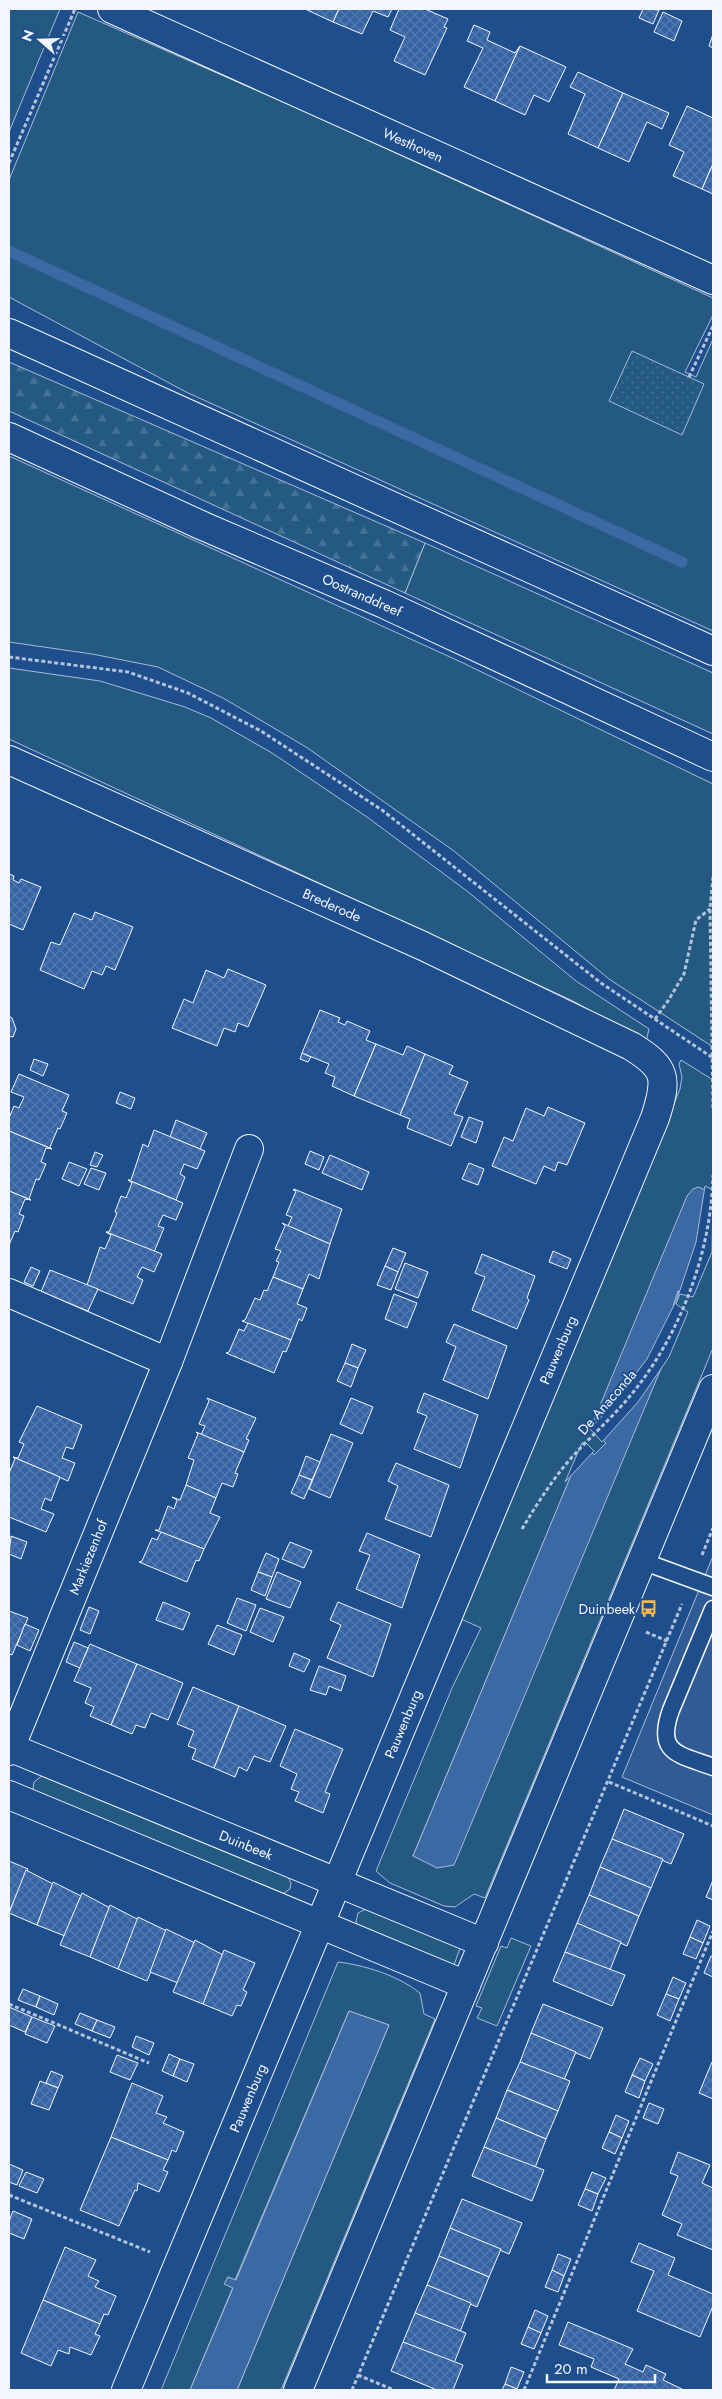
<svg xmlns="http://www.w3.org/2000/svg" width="722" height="2399" viewBox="0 0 722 2399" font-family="Jost,sans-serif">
  <defs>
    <pattern id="forest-firs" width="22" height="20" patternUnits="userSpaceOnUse" patternTransform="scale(1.25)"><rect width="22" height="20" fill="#245a82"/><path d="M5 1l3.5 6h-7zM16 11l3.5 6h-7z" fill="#447295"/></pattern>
    <pattern id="park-dots" width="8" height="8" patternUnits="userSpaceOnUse" patternTransform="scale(1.25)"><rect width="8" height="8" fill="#245a82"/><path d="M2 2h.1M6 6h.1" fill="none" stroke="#447295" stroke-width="1.8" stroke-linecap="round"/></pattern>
    <pattern id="building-cross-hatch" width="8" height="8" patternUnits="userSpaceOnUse" patternTransform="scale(1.25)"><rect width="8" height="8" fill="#3563a3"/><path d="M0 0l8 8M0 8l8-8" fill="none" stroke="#537ab1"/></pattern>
  </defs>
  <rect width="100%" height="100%" fill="#1f4e8c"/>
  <g fill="#245a82" stroke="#a8bbd7">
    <polygon points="9,9 60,9 9,132"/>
    <polygon points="78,12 333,124 713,298 713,315 685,372 696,377 713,339 713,631 186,392 9,297 9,180"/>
    <polygon points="9,456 461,662 713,784 713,1047 609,979 454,851 306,747 223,698 158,667 92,654 9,642"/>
    <polygon points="425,543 713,673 713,734 405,593"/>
    <polygon points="9,668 100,681 185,707 211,718 272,753 367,817 467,891 576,981 649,1029 646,1042 573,1001 9,739"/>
    <polygon points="681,1060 713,1080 713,1193 607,1443 594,1455 584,1445 413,1856 685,1311 672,1306 679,1291 691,1296 713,1242 713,1348 485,1898 474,1894 455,1907 444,1906 390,1883 376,1871 452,1688 481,1628 461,1619 460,1620 462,1621 443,1659 680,1089 682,1077 679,1064"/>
    <polygon points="43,1775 287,1875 291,1883 290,1889 281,1895 36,1794 33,1790 34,1782"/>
    <polygon points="366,1909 460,1948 454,1965 358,1927 356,1922 358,1913"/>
    <polygon points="511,1938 531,1946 497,2026 477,2018 482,2008 476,2006 501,1946 507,1948"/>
    <path d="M338,1962C365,1965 399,1976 420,1993L424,2014L435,2019L281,2390H237L389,2025L349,2011L235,2280L228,2277L225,2284L233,2287L190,2390H161Z"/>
  </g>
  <polygon fill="url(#forest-firs)" stroke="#a8bbd7" points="9,362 425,543 405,593 9,411"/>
  <polygon fill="url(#park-dots)" stroke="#a8bbd7" points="632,351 704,384 682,435 609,401"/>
  <polygon fill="#305b95" stroke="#a8bbd7" points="713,1556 713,1815 622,1777"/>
  <g fill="#3b69a3" stroke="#a8bbd7">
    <polygon points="698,1187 713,1193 691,1296 678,1291 673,1306 685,1311 454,1865 437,1868 413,1856 584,1444 594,1455 606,1443 591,1427 687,1196 693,1189"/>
    <polygon points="349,2011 389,2025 237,2390 190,2390 233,2288 224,2284 228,2277 236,2280"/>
  </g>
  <g fill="#1f4e8c" stroke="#a8bbd7">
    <polygon points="705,1186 713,1190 712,1252 693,1297 680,1294 676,1304 688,1312 669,1357 638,1402 602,1442 590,1429 607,1411 647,1359 677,1299 696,1242"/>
    <polygon points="585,1442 594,1451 565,1482 582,1443"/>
  </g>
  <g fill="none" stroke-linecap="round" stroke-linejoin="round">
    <polyline stroke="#3b69a3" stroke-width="11" points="9,251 682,562"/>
  </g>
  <g fill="url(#building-cross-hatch)" stroke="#f2f6ff">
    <polygon points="305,9 339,9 333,22"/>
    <polygon points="339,9 392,9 388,17 373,11 362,34 333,22"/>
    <polygon points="399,9 425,9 448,19 444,27 447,28 425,75 394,61 405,37 390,30"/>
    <polygon points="643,9 659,10 653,24 639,18"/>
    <polygon points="663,12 682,21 674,41 654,32"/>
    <polygon points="474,25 490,32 487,40 515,53 520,46 495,101 464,87 483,48 467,41"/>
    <polygon points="713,34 713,48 709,46"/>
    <polygon points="520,46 566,67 549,102 534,95 525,115 495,101"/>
    <polygon points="578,72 623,93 598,148 568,134 585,94 570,87"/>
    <polygon points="623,93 669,113 662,129 647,122 629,162 598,148"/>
    <polygon points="687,106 713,118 713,164 702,189 673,176 684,152 669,145"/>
    <polygon points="713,164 713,194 702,189"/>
    <polygon points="9,874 14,876 13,880 19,883 21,879 41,887 23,930 9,924"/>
    <polygon points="95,912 133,927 115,970 106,966 102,975 92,971 84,989 40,970 51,942 60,945 74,913 92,920"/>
    <polygon points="228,969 266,985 248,1027 238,1023 235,1032 224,1028 217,1046 172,1028 184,999 193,1003 206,970 224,978"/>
    <polygon points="320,1010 340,1018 338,1022 345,1025 347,1021 370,1031 366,1040 376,1044 354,1096 332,1086 335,1077 325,1073 329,1064 302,1053"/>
    <polygon points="9,1016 12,1018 16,1029 13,1037 9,1036"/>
    <polygon points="376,1044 403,1055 407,1046 425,1054 400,1115 354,1096"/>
    <polygon points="302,1053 311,1057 308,1062 300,1059"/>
    <polygon points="425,1054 453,1066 449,1074 468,1082 454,1114 463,1117 451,1146 407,1128 410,1119 400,1115"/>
    <polygon points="34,1059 48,1064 43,1076 30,1070"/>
    <polygon points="19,1074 69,1095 62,1111 67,1113 60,1129 58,1128 50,1147 52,1149 9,1131 9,1118 14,1106 19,1108 24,1097 11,1092"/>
    <polygon points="120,1092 135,1098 131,1109 116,1103"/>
    <polygon points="548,1107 585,1123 567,1165 558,1162 555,1171 544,1166 536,1184 492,1166 504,1137 513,1141 526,1108 544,1116"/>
    <polygon points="469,1117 483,1122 476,1143 461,1137"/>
    <polygon points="176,1120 207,1133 200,1149 170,1137"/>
    <polygon points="154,1130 205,1151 197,1169 184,1164 180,1174 185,1177 176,1200 128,1180 131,1180 143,1144 148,1147"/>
    <polygon points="9,1131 52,1149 46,1148 41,1162 46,1164 39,1180 36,1179 29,1199 31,1200 9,1191"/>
    <polygon points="310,1151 324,1157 319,1170 305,1164"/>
    <polygon points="95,1152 103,1155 97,1167 90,1165"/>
    <polygon points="330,1155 369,1172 362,1190 322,1173"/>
    <polygon points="69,1162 87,1169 79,1186 62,1179"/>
    <polygon points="469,1163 484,1169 478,1185 462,1179"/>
    <polygon points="91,1168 106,1173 99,1190 84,1184"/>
    <polygon points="128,1180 183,1203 176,1220 163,1215 158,1226 164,1228 154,1252 106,1232 109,1232 117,1213 115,1212 121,1196 126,1198 132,1183"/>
    <polygon points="294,1189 342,1209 330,1244 288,1226 292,1217 286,1215 296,1191 293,1190"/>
    <polygon points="9,1191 31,1200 25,1199 19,1214 24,1216 18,1232 15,1231 9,1245"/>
    <polygon points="282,1223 330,1244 319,1279 309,1274 303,1289 273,1277 279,1262 276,1261 281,1251 275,1249 285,1226"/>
    <polygon points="106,1232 162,1254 154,1272 142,1267 137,1277 143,1280 133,1304 87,1285 100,1247 105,1249 111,1235"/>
    <polygon points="393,1248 406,1253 398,1272 385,1266"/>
    <polygon points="553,1251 571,1259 567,1269 549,1262"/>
    <polygon points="482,1254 535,1276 527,1298 529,1300 517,1329 472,1310 485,1277 475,1273"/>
    <polygon points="405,1263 428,1272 418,1298 395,1289"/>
    <polygon points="385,1266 398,1272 391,1290 377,1285"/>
    <polygon points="31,1267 40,1271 33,1286 24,1282"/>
    <polygon points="50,1270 98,1289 88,1311 41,1292"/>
    <polygon points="273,1277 303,1289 297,1304 307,1308 302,1321 299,1319 291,1340 242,1321 245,1320 255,1298 260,1300 264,1290 267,1291"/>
    <polygon points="394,1294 417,1303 407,1328 385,1319"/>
    <polygon points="248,1323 291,1340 286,1352 283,1351 274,1373 226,1353 229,1352 239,1329 244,1331"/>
    <polygon points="454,1324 507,1346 488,1399 443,1380 456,1347 446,1342"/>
    <polygon points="352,1344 366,1350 358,1368 345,1363"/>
    <polygon points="345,1363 358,1368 351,1387 337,1381"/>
    <polygon points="424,1393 478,1415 460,1468 414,1449 427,1416 417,1412"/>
    <polygon points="207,1398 256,1418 246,1439 249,1440 244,1452 201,1435 205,1426 199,1424 209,1401"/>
    <polygon points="351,1398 373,1407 362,1434 340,1424"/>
    <polygon points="37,1406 82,1425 73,1449 66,1447 62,1458 75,1463 68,1481 13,1457 18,1458 24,1444 19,1442"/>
    <polygon points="196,1432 244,1452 235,1473 238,1474 233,1487 222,1483 216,1498 186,1485 194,1460 188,1458 198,1434"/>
    <polygon points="331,1434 353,1443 330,1498 309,1489"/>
    <polygon points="306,1456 320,1462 312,1480 299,1475"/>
    <polygon points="13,1457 60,1477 51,1501 45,1498 41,1509 54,1514 46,1532 9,1517 9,1473 15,1459"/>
    <polygon points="396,1463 449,1485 431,1537 385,1519 398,1486 388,1481"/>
    <polygon points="299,1475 312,1480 304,1499 291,1493"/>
    <polygon points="186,1485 216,1498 210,1513 220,1517 204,1549 155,1530 159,1530 168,1506 174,1509 177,1500 172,1497 180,1500"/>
    <polygon points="161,1532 204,1549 199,1561 196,1560 187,1582 139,1562 142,1561 152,1538 157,1540"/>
    <polygon points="367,1533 420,1555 402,1608 356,1589 370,1555 359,1551"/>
    <polygon points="11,1536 27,1542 21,1559 9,1554"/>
    <polygon points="290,1542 312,1551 304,1568 282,1559"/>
    <polygon points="266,1553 279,1559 272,1577 258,1572"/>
    <polygon points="258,1572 272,1577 265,1596 251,1590"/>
    <polygon points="277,1572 301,1582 290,1608 266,1599"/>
    <polygon points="237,1598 256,1605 246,1631 227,1623"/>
    <polygon points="163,1602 190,1613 183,1630 156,1620"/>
    <polygon points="338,1602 391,1624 373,1677 327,1658 341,1625 330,1620"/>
    <polygon points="89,1607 99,1611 90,1634 80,1630"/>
    <polygon points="260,1608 284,1617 273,1642 250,1632"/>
    <polygon points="9,1611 28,1618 12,1655 9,1654"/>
    <polygon points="25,1624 39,1630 30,1651 17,1645"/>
    <polygon points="217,1625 242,1635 234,1655 208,1644"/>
    <polygon points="74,1642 88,1648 80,1668 66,1662"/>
    <polygon points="90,1644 137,1664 111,1725 90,1716 94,1707 85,1703 91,1688 74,1681"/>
    <polygon points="294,1653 310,1660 304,1672 289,1666"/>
    <polygon points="137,1664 183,1683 168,1720 151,1713 145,1728 136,1725 132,1734 111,1725"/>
    <polygon points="319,1666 346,1676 341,1691 329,1686 326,1695 310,1690"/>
    <polygon points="193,1687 239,1706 214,1768 192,1759 196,1749 188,1746 194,1731 177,1724"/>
    <polygon points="239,1706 286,1726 270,1762 254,1756 247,1771 239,1767 235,1777 214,1768"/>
    <polygon points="295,1729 343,1749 325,1792 330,1794 323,1813 295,1801 299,1792 291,1789 297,1774 280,1766"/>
    <polygon points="624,1809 684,1834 671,1864 612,1839"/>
    <polygon points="612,1839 663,1859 651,1888 600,1867"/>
    <polygon points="9,1861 28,1869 9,1912"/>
    <polygon points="600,1867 651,1888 639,1916 589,1895"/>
    <polygon points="26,1870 53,1884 37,1925 9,1913"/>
    <polygon points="713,1880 713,1900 706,1897"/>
    <polygon points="53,1882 81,1896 65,1936 37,1925"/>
    <polygon points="82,1893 110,1908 90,1957 60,1945"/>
    <polygon points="589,1895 639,1916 627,1946 577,1923"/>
    <polygon points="110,1905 139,1920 118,1969 90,1957"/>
    <polygon points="138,1917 167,1931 147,1981 118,1969"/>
    <polygon points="697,1920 710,1926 703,1943 690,1937"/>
    <polygon points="577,1923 621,1942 610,1970 565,1952"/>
    <polygon points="166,1929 195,1943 178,1983 150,1972"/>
    <polygon points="690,1937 703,1943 696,1959 683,1954"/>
    <polygon points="195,1940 223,1955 203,2004 173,1992"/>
    <polygon points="224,1950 255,1963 243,1990 247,1992 241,2006 237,2005 232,2016 203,2004"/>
    <polygon points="565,1952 625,1975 612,2006 553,1981"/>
    <polygon points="711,1956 713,1956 713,1977 704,1973"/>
    <polygon points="673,1977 686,1983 679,1999 666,1994"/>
    <polygon points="23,1989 40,1996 36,2007 18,2000"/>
    <polygon points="666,1994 679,1999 670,2021 657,2015"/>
    <polygon points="40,1996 58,2004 54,2015 36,2007"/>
    <polygon points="543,2004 603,2028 590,2059 531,2033"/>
    <polygon points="9,2007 32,2017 25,2032 9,2025"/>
    <polygon points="80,2013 97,2020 92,2031 75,2024"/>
    <polygon points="32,2017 55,2026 47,2043 25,2034"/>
    <polygon points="97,2020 115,2027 110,2038 92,2031"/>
    <polygon points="531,2033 576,2052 564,2080 520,2062"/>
    <polygon points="136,2036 154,2043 149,2055 132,2047"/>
    <polygon points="169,2054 180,2059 173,2076 162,2071"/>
    <polygon points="117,2055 138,2063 130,2080 110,2072"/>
    <polygon points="640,2058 653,2064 645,2081 632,2075"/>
    <polygon points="180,2059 194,2064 187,2082 173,2076"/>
    <polygon points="520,2062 570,2081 558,2111 507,2090"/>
    <polygon points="712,2062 713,2062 713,2099 699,2093"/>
    <polygon points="51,2071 63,2076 58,2088 46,2083"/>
    <polygon points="632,2075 645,2081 639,2098 625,2092"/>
    <polygon points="40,2081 58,2088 49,2110 31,2104"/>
    <polygon points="132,2083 163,2096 156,2113 167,2117 163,2123 184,2132 176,2152 172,2150 168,2160 111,2137"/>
    <polygon points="507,2090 558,2111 546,2139 496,2118"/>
    <polygon points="649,2103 664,2109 658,2124 643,2118"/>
    <polygon points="616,2115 629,2121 622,2138 609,2132"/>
    <polygon points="496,2118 546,2139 535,2168 484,2147"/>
    <polygon points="609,2132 622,2138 615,2154 602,2148"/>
    <polygon points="111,2137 168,2160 163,2170 168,2172 159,2192 138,2183 137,2191 135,2190 119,2226 80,2210"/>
    <polygon points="484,2147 544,2170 532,2201 472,2176"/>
    <polygon points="678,2152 710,2165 702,2183 713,2188 713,2250 677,2235 682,2224 662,2215 678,2176 670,2173"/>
    <polygon points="9,2164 23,2170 17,2185 9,2182"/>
    <polygon points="26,2172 44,2179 37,2193 19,2186"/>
    <polygon points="592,2172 606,2178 598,2194 585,2189"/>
    <polygon points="585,2189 598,2194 592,2211 578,2205"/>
    <polygon points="462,2199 522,2223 509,2254 450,2228"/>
    <polygon points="13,2211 32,2219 24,2239 9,2233 9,2221"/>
    <polygon points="450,2228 501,2249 489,2277 439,2256"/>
    <polygon points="639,2243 675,2258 668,2275 713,2294 713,2306 700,2337 637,2311 654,2271 631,2262"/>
    <polygon points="65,2247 96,2260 88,2276 99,2281 95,2287 116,2296 108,2315 104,2314 100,2324 43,2300"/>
    <polygon points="558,2254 571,2259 564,2276 552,2270"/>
    <polygon points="439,2256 489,2277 477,2307 427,2285"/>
    <polygon points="552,2270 564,2276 558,2292 545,2287"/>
    <polygon points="427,2285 471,2303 460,2332 415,2313"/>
    <polygon points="43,2300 100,2324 95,2334 100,2336 91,2355 70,2347 69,2354 58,2350 51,2366 21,2353"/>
    <polygon points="535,2310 548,2316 541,2333 528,2327"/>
    <polygon points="415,2313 466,2333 454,2363 403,2342"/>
    <polygon points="568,2322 633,2349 625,2364 643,2372 646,2365 666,2374 663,2380 684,2390 614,2390 619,2379 591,2367 594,2359 559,2345"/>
    <polygon points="528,2327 541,2333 534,2349 521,2344"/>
    <polygon points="403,2342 463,2365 453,2390 437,2390 391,2371"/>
    <polygon points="511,2367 524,2372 517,2389 505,2384"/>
    <polygon points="505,2384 517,2389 517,2390 502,2390"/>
  </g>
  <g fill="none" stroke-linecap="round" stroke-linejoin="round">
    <defs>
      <g id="service">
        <polyline points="642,1561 713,1587"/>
        <path d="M713,1609L671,1710C655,1754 679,1754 713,1767"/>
      </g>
      <g id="minor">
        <polyline points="112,9 713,280"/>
        <path d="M9,760L423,946L631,1046C667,1068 668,1078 655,1118L126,2390"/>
        <polyline points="9,1293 168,1362"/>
        <polyline points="9,1747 484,1943"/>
        <polyline points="9,1751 168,1362 249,1149"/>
        <polyline points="9,1795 466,1985"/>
        <polyline points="298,2390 713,1389"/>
      </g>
      <g id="primary">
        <polyline points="9,333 713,651"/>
        <polyline points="9,437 203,526 384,604 713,757"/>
      </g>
    </defs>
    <use href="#service" stroke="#f2f6ff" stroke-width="19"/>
    <use href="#minor" stroke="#f2f6ff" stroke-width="30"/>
    <use href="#primary" stroke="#f2f6ff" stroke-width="30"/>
    <g stroke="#b3c4dc" stroke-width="3" stroke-dasharray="4 2.5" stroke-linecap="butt">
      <polyline points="9,163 75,9"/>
      <polyline points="689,377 713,326"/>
      <polyline points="9,657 128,672 188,693 261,731 382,810 601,983 713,1058"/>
      <polyline points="655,1019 668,1001 684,974 696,920 710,909"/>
      <path d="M522,1529C534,1509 547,1488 562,1469C581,1445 605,1425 625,1402C678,1341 711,1256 713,1175"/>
      <polyline points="702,1555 713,1528"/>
      <polyline points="646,1632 667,1641"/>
      <polyline points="609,1782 713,1826"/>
      <polyline points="9,2004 149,2063"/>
      <polyline points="9,2195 150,2252"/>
      <polyline points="358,2375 394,2390"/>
      <polyline points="352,2390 682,1604"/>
      <polyline points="524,2390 713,1931"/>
    </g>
    <use href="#service" stroke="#1f4e8c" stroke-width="16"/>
    <use href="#minor" stroke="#1f4e8c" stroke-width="28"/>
    <use href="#primary" stroke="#1f4e8c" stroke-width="28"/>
    <polyline stroke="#b3c4dc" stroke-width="3" stroke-dasharray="4 2.5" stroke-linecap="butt" points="713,877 710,909 713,1110"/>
  </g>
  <defs>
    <symbol id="bus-bare" viewBox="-9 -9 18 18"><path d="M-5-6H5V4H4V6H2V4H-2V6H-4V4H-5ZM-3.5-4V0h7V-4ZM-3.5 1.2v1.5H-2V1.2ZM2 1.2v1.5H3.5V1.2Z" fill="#ffb74d" stroke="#1f4e8c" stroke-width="2.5" paint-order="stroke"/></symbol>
  </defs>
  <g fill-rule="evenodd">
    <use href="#bus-bare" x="636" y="1596" width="25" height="25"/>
  </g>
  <g text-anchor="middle" stroke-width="4" stroke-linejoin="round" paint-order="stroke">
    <g font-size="14" fill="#f2f6ff" stroke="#1f4e8c">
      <text transform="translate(413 145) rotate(24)" y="5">Westhoven</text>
      <text transform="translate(362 595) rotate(24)" y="5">Oostranddreef</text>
      <text transform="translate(332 905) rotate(24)" y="5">Brederode</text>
      <text transform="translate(558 1350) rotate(-67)" y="5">Pauwenburg</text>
      <text transform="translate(607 1402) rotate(-49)" y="5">De Anaconda</text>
      <text transform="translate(88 1557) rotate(-68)" y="5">Markiezenhof</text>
      <text transform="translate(403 1724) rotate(-67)" y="5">Pauwenburg</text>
      <text transform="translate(246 1845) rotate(22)" y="5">Duinbeek</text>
      <text transform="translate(248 2098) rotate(-67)" y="5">Pauwenburg</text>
    </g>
    <g font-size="14" fill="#f2f6ff" stroke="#1f4e8c" text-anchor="end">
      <text x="635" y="1614">Duinbeek</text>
    </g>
  </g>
  <rect width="722" height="2399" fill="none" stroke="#f2f6ff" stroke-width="20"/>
  <g transform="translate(40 40) rotate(290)" stroke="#1f4e8c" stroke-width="4" paint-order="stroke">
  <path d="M0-4L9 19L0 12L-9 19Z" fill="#f2f6ff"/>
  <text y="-8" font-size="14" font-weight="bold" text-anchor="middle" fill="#f2f6ff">N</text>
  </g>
  <path d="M547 2374v8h108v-8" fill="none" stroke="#f2f6ff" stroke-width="2.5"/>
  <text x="554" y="2374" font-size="15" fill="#f2f6ff" stroke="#1f4e8c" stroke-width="4" paint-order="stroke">20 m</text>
</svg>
